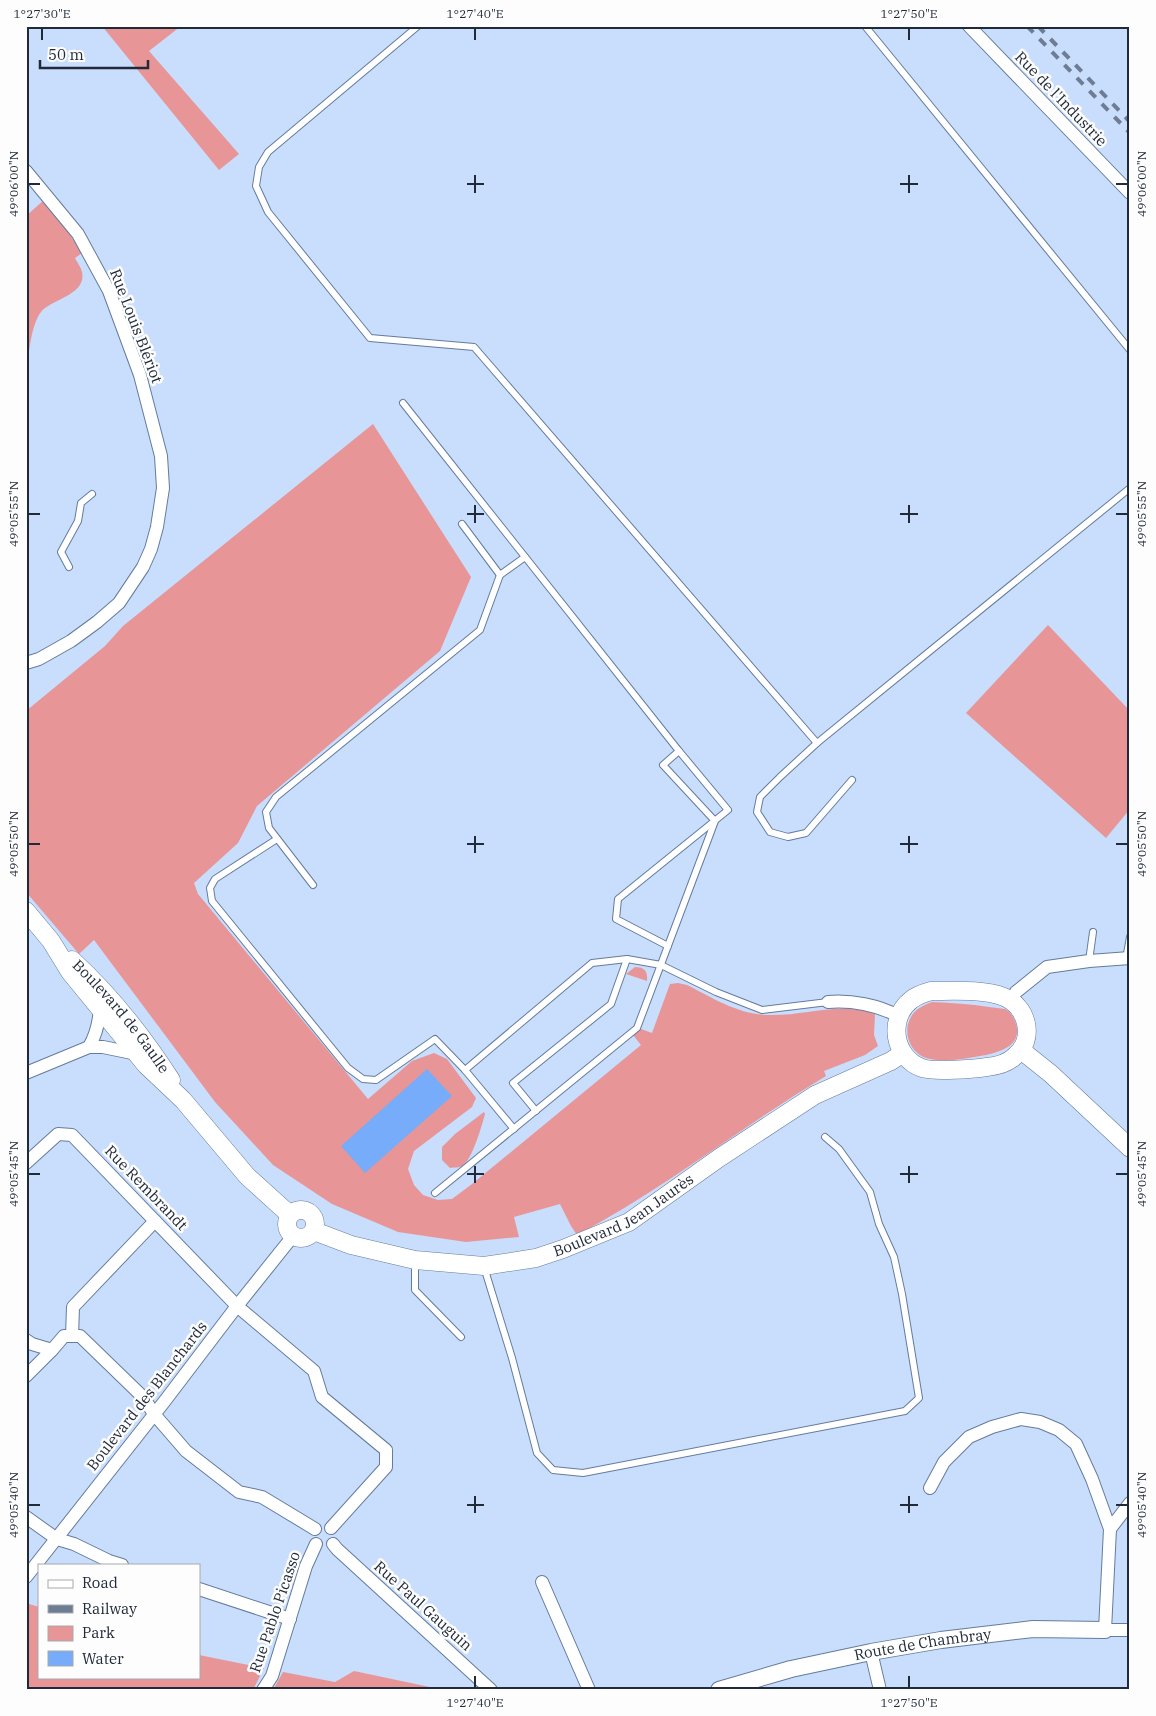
<svg xmlns="http://www.w3.org/2000/svg" width="1156" height="1716" viewBox="0 0 1156 1716" font-family="'IBM Plex Serif',serif">
  <rect width="100%" height="100%" fill="#c8defc"/>
  <g fill="#e89597">
    <polygon points="102,26 181,26 149,51 239,154 219,170"/>
    <path d="M44,200L66,229L82,253L75,258C77,262 81,267 82,272C87,295 51,299 41,312C31,325 29,353 27,368L26,216Z"/>
    <path d="M373,424L471,577L440,651L257,806L238,843L194,883L198,894L368,1099L412,1061L434,1053L447,1059L476,1098L472,1107L414,1151L408,1169L414,1185L423,1195L438,1200L452,1199L472,1184L641,1045L633,1035L641,1029L652,1033L670,984L678,983L687,985C713,998 739,1015 769,1015C805,1016 840,1001 875,1014L874,1035L878,1046L865,1055L824,1071L826,1076C741,1127 664,1189 577,1235L571,1226L560,1204L514,1217L519,1237L466,1242L398,1232L332,1204L273,1165L215,1102L94,940L79,954L26,892V711L105,646L123,626Z"/>
    <polygon points="1048,625 1130,711 1130,809 1106,838 966,713"/>
    <path d="M635,967C644,967 648,971 647,981L626,974Z"/>
    <path d="M932,1002C951,1003 970,1004 989,1007C994,1008 1000,1008 1005,1009C1011,1012 1014,1018 1016,1024C1023,1047 997,1053 980,1056C963,1059 942,1063 926,1058C910,1053 902,1032 911,1017C915,1009 924,1005 932,1002Z"/>
    <path d="M484,1112L485,1114C482,1125 472,1161 462,1166C459,1168 454,1167 450,1168L442,1160V1147L455,1134Z"/>
    <polygon points="26,1603 39,1607 39,1677 199,1677 199,1655 264,1668 253,1690 32,1690 26,1686"/>
    <polygon points="354,1671 444,1690 273,1690 283,1672 335,1682"/>
  </g>
  <polygon fill="#76acf9" points="427,1069 452,1096 365,1173 341,1146"/>
  <g fill="none" stroke-linecap="round" stroke-linejoin="round">
    <defs>
      <g id="service">
        <polyline points="418,26 268,152 259,167 256,186 268,212 370,338 474,347 817,743 1130,488"/>
        <polyline points="865,26 1130,350"/>
        <polyline points="403,403 679,751 663,765 715,821 637,1028 435,1193"/>
        <polyline points="462,524 500,575 525,557"/>
        <polyline points="69,567 61,552 78,521 81,503 92,494"/>
        <polyline points="817,743 780,777 760,797 757,812 770,832 788,837 806,833 852,780"/>
        <polyline points="277,839 215,879 210,888 212,901 348,1068 363,1079 376,1080 435,1039 465,1070 514,1129"/>
        <polyline points="313,885 269,828 266,812 276,797 480,630 500,575"/>
        <polyline points="668,946 616,919 618,899 728,810 679,751"/>
        <polyline points="1126,959 1130,937"/>
        <polyline points="1089,961 1093,932"/>
        <polyline points="465,1070 592,963 627,959"/>
        <polyline points="536,1111 513,1083 611,1004 627,959 661,965 716,992 762,1010 828,1002"/>
        <polyline points="415,1261 415,1290 461,1337"/>
        <polyline points="484,1267 512,1358 537,1453 553,1470 583,1473 905,1411 919,1398 902,1294 894,1257 879,1224 870,1192 839,1149 825,1137"/>
      </g>
      <g id="minor">
        <polyline points="969,26 1130,193"/>
        <polyline points="26,171 78,234 109,291 140,375 161,456 163,488 157,527 151,549 143,567 119,603 97,622 71,641 39,659 26,663"/>
        <polyline points="1010,1001 1016,992 1047,967 1089,961 1130,958"/>
        <path d="M828,1002C851,1000 878,1005 898,1016"/>
        <path d="M89,1047C96,1035 99,1023 100,1008"/>
        <polyline points="26,1073 89,1047 103,1047 137,1054"/>
        <polyline points="26,1163 58,1134 72,1135 237,1306 314,1371 322,1397 386,1450 386,1467 331,1528"/>
        <polyline points="72,1336 73,1307 155,1221"/>
        <polyline points="26,1340 32,1344 52,1350 64,1336 80,1336 144,1398 154,1414 186,1451 239,1492 262,1497 315,1529"/>
        <polyline points="26,1376 52,1350"/>
        <polyline points="930,1488 944,1462 969,1437 992,1427 1021,1419 1040,1422 1059,1430 1076,1444 1092,1479 1110,1529"/>
        <polyline points="1130,1503 1110,1529 1105,1630 1130,1630"/>
        <polyline points="26,1517 57,1539 74,1544 109,1561 122,1565"/>
        <polyline points="333,1544 337,1549 491,1690"/>
        <polyline points="26,1577 164,1402 237,1306 293,1236"/>
        <polyline points="542,1582 589,1690"/>
        <polyline points="199,1589 290,1619"/>
        <polyline points="871,1652 880,1690"/>
        <polyline points="263,1690 272,1676 306,1566 316,1544"/>
      </g>
      <g id="tertiary">
        <path id="s1" d="M719,1690L791,1669L871,1652L941,1640L1033,1629L1105,1630"/>
      </g>
      <g id="secondary">
        <polyline points="26,911 51,941 70,972 146,1065 183,1100 247,1176 290,1215"/>
        <path id="s2" d="M72,960C109,994 144,1038 171,1080"/>
        <path d="M931,991C953,991 984,989 1004,997C1027,1006 1036,1039 1015,1056C1008,1063 997,1066 987,1067C973,1069 934,1072 922,1068C894,1058 887,1019 911,1000C917,995 924,993 931,991Z"/>
        <polyline points="1021,1050 1051,1074 1130,1148"/>
        <circle cx="301" cy="1224" r="14"/>
        <path id="s3" d="M314,1231L351,1245L415,1260L484,1266L536,1258L563,1249L629,1222L719,1158L815,1095L891,1061L903,1053"/>
      </g>
    </defs>
    <use href="#service" stroke="#647b9d" stroke-width="8"/>
    <use href="#minor" stroke="#647b9d" stroke-width="14"/>
    <use href="#tertiary" stroke="#647b9d" stroke-width="18"/>
    <use href="#secondary" stroke="#647b9d" stroke-width="19"/>
    <use href="#service" stroke="#fff" stroke-width="6"/>
    <use href="#minor" stroke="#fff" stroke-width="12"/>
    <use href="#tertiary" stroke="#fff" stroke-width="16"/>
    <use href="#secondary" stroke="#fff" stroke-width="18"/>
    <g stroke="#6e7d93" stroke-width="4" stroke-dasharray="9 9" stroke-linecap="butt">
      <polyline points="1027,26 1130,133"/>
      <polyline points="1038,26 1130,122"/>
    </g>
  </g>
  <path fill="none" stroke="#202a38" stroke-width="2" d="M42,28V40M475,28V40M909,28V40M475,175V193M909,175V193M28,184H40M467,184H484M900,184H918M1116,184H1128M475,505V523M909,505V523M28,514H40M467,514H484M900,514H918M1116,514H1128M475,836V853M909,836V853M28,844H40M467,844H484M900,844H918M1116,844H1128M475,1166V1183M909,1166V1183M28,1174H40M467,1174H484M900,1174H918M1116,1174H1128M475,1496V1513M909,1496V1513M28,1505H40M467,1505H484M900,1505H918M1116,1505H1128M475,1676V1688M909,1676V1688"/>
  <g text-anchor="middle" stroke-width="5" stroke-linejoin="round" paint-order="stroke">
    <g font-size="15" fill="#202a38" stroke="#fdfdfd">
      <text transform="translate(1061 99) rotate(46)" y="5">Rue de l'Industrie</text>
      <text transform="translate(136 326) rotate(69)" y="5">Rue Louis Blériot</text>
      <text dy="5" stroke="none"><textPath href="#s2" startOffset="75">Boulevard de Gaulle</textPath></text>
      <text transform="translate(146 1188) rotate(46)" y="5">Rue Rembrandt</text>
      <text dy="5" stroke="none"><textPath href="#s3" startOffset="325">Boulevard Jean Jaurès</textPath></text>
      <text transform="translate(147 1396) rotate(-52)" y="5">Boulevard des Blanchards</text>
      <text transform="translate(423 1606) rotate(42)" y="5">Rue Paul Gauguin</text>
      <text transform="translate(275 1612) rotate(-71)" y="5">Rue Pablo Picasso</text>
      <text dy="5" stroke="none"><textPath href="#s1" startOffset="209">Route de Chambray</textPath></text>
    </g>
  </g>
  <rect width="1156" height="1716" fill="none" stroke="#fdfdfd" stroke-width="55"/>
  <rect x="38" y="1564" width="162" height="115" fill="#fdfdfd" stroke="#a5a9ae"/>
  <rect x="48" y="1580" width="25" height="8" fill="#ffffff" stroke="#a5a9ae"/>
  <text x="82" y="1588" font-size="15" fill="#202a38">Road</text>
  <rect x="48" y="1605" width="25" height="8" fill="#6e7d93" stroke="#a5a9ae"/>
  <text x="82" y="1614" font-size="15" fill="#202a38">Railway</text>
  <rect x="48" y="1626" width="25" height="15" fill="#e89597" stroke="#a5a9ae"/>
  <text x="82" y="1638" font-size="15" fill="#202a38">Park</text>
  <rect x="48" y="1651" width="25" height="15" fill="#76acf9" stroke="#a5a9ae"/>
  <text x="82" y="1664" font-size="15" fill="#202a38">Water</text>
  <path d="M40 60v8h108v-8" fill="none" stroke="#202a38" stroke-width="2.5"/>
  <text x="48" y="60" font-size="15" fill="#202a38" stroke="#fdfdfd" stroke-width="4" paint-order="stroke">50 m</text>
  <rect x="28" y="28" width="1100" height="1660" fill="none" stroke="#202a38" stroke-width="2"/>
  <g font-size="12" text-anchor="middle" fill="#202a38">
    <text x="42" y="18">1°27'30"E</text>
    <text x="475" y="18">1°27'40"E</text>
    <text x="909" y="18">1°27'50"E</text>
    <text transform="translate(14 184) rotate(-90)" y="4">49°06'00"N</text>
    <text transform="translate(1142 184) rotate(-90)" y="4">49°06'00"N</text>
    <text transform="translate(14 514) rotate(-90)" y="4">49°05'55"N</text>
    <text transform="translate(1142 514) rotate(-90)" y="4">49°05'55"N</text>
    <text transform="translate(14 844) rotate(-90)" y="4">49°05'50"N</text>
    <text transform="translate(1142 844) rotate(-90)" y="4">49°05'50"N</text>
    <text transform="translate(14 1174) rotate(-90)" y="4">49°05'45"N</text>
    <text transform="translate(1142 1174) rotate(-90)" y="4">49°05'45"N</text>
    <text transform="translate(14 1505) rotate(-90)" y="4">49°05'40"N</text>
    <text transform="translate(1142 1505) rotate(-90)" y="4">49°05'40"N</text>
    <text x="475" y="1707">1°27'40"E</text>
    <text x="909" y="1707">1°27'50"E</text>
  </g>
</svg>
